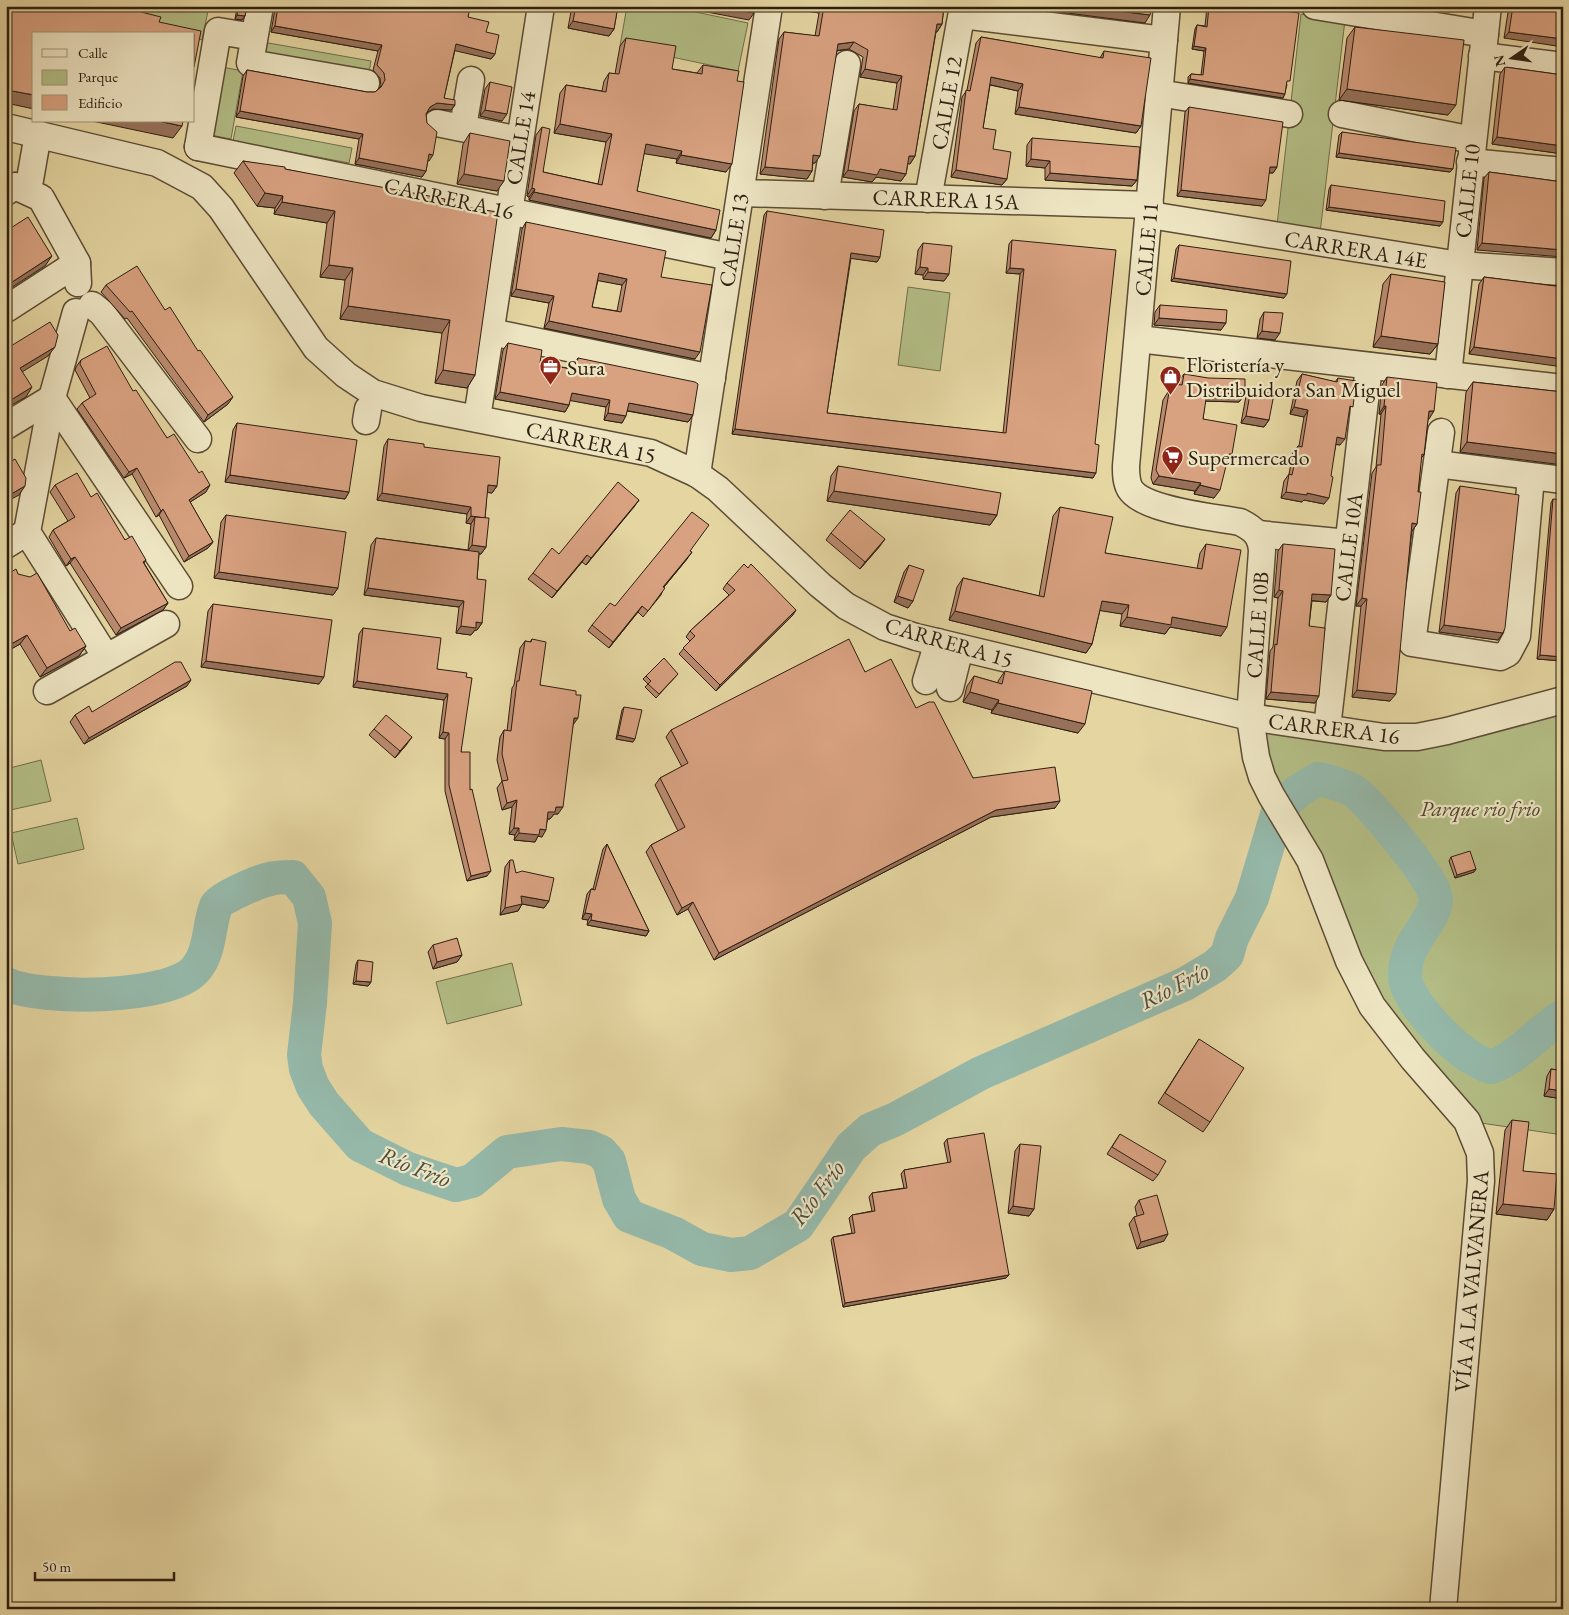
<svg xmlns="http://www.w3.org/2000/svg" width="1569" height="1615" viewBox="0 0 1569 1615" font-family="'EB Garamond',serif">
  <rect width="100%" height="100%" fill="#e4d5a1"/>
  <filter id="stains"><feTurbulence type="fractalNoise" baseFrequency=".004" numOctaves="4"/><feColorMatrix values="0 0 0 0 .2 0 0 0 0 .09 0 0 0 0 .02 0 0 0 .5 -.17"/></filter>
  <radialGradient id="worn" r=".72"><stop offset=".6" stop-color="#630" stop-opacity="0"/><stop offset="1" stop-color="#630" stop-opacity=".3"/></radialGradient>
  <g fill="#b3bd85" stroke="#706e4b">
    <polygon points="100,6 209,6 202,40 194,37 194,34"/>
    <polygon points="627,6 667,6 748,23 738,71 620,46"/>
    <polygon points="1301,14 1345,20 1320,233 1277,225"/>
    <polygon points="257,41 371,61 369,72 255,52"/>
    <polygon points="222,67 243,71 231,139 210,135"/>
    <polygon points="236,126 352,148 349,163 233,141"/>
    <polygon points="908,287 950,293 940,371 898,365"/>
    <polygon points="1563,700 1563,1135 1467,1121 1400,1043 1251,732 1327,728 1384,737"/>
    <polygon points="41,760 51,801 6,811 6,769"/>
    <polygon points="77,818 84,849 18,864 11,833"/>
    <polygon points="512,963 522,1005 447,1024 436,982"/>
  </g>
  <g fill="none" stroke-linecap="round" stroke-linejoin="round">
    <path stroke="#95b8a9" stroke-width="34" d="M6,984C41,1000 168,1000 195,970C211,952 208,927 216,906C219,898 260,881 270,879C276,877 285,877 293,877L309,897L315,923L310,1003L304,1055L306,1069L313,1087L324,1104L360,1145L408,1169L456,1185L472,1181L507,1152L561,1144L589,1147L601,1152L609,1161L619,1199L629,1216L673,1233L702,1249L731,1255L750,1253L798,1225L851,1147L870,1130L896,1119L981,1073L1185,984L1215,966L1227,955L1232,938L1252,898L1279,808L1298,791L1318,779C1325,780 1348,787 1354,791C1370,803 1436,881 1436,898C1437,917 1411,939 1407,960C1405,967 1404,979 1407,986C1419,1014 1461,1058 1491,1067C1515,1060 1539,1031 1563,1016"/>
    <defs>
      <g id="minor">
        <polyline points="260,6 250,63 366,83"/>
        <path d="M1167,6L1126,466C1126,474 1126,482 1130,489C1144,511 1215,517 1240,522C1254,529 1261,535 1262,551L1250,717L1256,757L1262,777L1271,795L1310,860L1349,961L1372,1006L1413,1059L1467,1121L1480,1153L1481,1181L1443,1609"/>
        <polyline points="1315,6 1485,34"/>
        <polyline points="962,15 1164,40"/>
        <polyline points="1482,56 1563,66"/>
        <polyline points="1158,93 1289,114"/>
        <polyline points="1342,114 1473,140"/>
        <polyline points="437,123 520,140"/>
        <polyline points="6,127 157,163 202,187 221,208 316,348 346,375 373,393 421,408 651,453 697,474 718,489 820,585 846,606 885,627 916,637 1250,717 1384,737 1417,737 1447,731 1563,700"/>
        <polyline points="463,127 471,80"/>
        <polyline points="198,147 730,257"/>
        <polyline points="198,147 218,31 254,37"/>
        <polyline points="1470,162 1563,171"/>
        <polyline points="28,191 38,134"/>
        <polyline points="6,192 15,186 41,198 77,263 78,283"/>
        <polyline points="741,193 1150,205"/>
        <polyline points="825,196 847,64"/>
        <polyline points="928,199 963,6"/>
        <polyline points="1150,215 1459,265 1563,272"/>
        <polyline points="92,305 102,313 198,439"/>
        <polyline points="6,309 77,263"/>
        <polyline points="76,312 52,398 27,532 106,657"/>
        <polyline points="491,332 712,378"/>
        <polyline points="1138,339 1563,388"/>
        <polyline points="1448,375 1488,6"/>
        <polyline points="477,418 541,6"/>
        <polyline points="366,421 368,409"/>
        <polyline points="6,426 52,398 179,586"/>
        <polyline points="1441,432 1412,643 1500,657 1508,653 1517,636 1531,477"/>
        <polyline points="1437,464 1563,480"/>
        <polyline points="697,474 769,6"/>
        <polyline points="1258,534 1348,543"/>
        <polyline points="6,545 27,532"/>
        <polyline points="926,681 938,642"/>
        <polyline points="950,688 960,648"/>
        <polyline points="47,691 166,624"/>
        <polyline points="1327,728 1369,366"/>
      </g>
    </defs>
    <use href="#minor" stroke="#5c4c35" stroke-width="29"/>
    <use href="#minor" stroke="#ede4c2" stroke-width="26"/>
  </g>
  <g fill="#ba8a6e" stroke="#2e1f11" fill-rule="evenodd">
    <polygon points="238,6 247,6 245,16 242,20 235,19 237,8"/>
    <polygon points="274,6 470,6 468,17 486,32 495,54 491,59 455,50 444,98 455,105 451,110 433,109 427,112 426,114 429,161 428,160 426,171 422,177 355,164 359,139 236,117 243,76 247,70 367,92 375,92 381,86 380,78 373,70 378,51 271,32 275,9"/>
    <polygon points="572,6 618,6 614,29 609,36 568,28"/>
    <polygon points="783,6 944,6 942,24 937,32 936,32 915,156 910,164 908,163 906,174 901,181 876,177 872,182 843,177 854,111 859,104 893,110 897,83 860,77 863,57 849,49 837,51 815,163 813,163 812,171 807,179 760,174 779,39 784,32 815,36 819,13 784,7"/>
    <polygon points="1207,6 1247,6 1287,85 1283,98 1188,83 1188,77 1191,74 1201,75 1204,51 1192,49 1195,29 1197,25 1205,26"/>
    <polygon points="1509,6 1563,6 1504,38"/>
    <polygon points="1355,27 1448,115 1339,100 1347,38"/>
    <polygon points="981,37 1100,58 1104,51 1141,126 1136,133 1015,114 1018,91 990,85 983,128 1007,179 1002,185 951,177 962,97 967,90 976,43"/>
    <polygon points="626,38 672,69 697,73 703,65 737,81 726,172 676,163 677,159 644,153 637,191 716,230 711,238 529,200 529,197 527,196 536,135 542,127 543,172 598,184 606,142 554,133 560,93 566,85 602,91 604,81 609,73 615,74 620,46"/>
    <polygon points="1505,67 1563,75 1563,154 1492,144 1500,74"/>
    <polygon points="490,82 502,121 480,116 485,89"/>
    <polygon points="1189,107 1277,167 1273,173 1269,173 1262,206 1177,196 1185,112"/>
    <polygon points="1342,132 1453,169 1450,172 1336,157 1339,135"/>
    <polygon points="470,133 497,191 457,184 463,144"/>
    <polygon points="1032,138 1137,180 1132,186 1045,180 1045,168 1026,166 1027,145"/>
    <polygon points="243,161 285,169 444,204 475,375 467,388 435,383 442,333 340,319 345,280 320,277 327,223 274,214 275,208 257,206 234,173"/>
    <polygon points="1489,172 1563,182 1477,250 1484,178"/>
    <polygon points="1331,185 1440,226 1326,210 1329,189"/>
    <polygon points="767,211 880,257 877,262 851,258 827,413 895,421 1003,433 1020,274 1006,273 1009,244 1012,240 1095,444 1093,478 732,434 764,215"/>
    <path d="M526,222L661,277L695,359L544,328L549,303L511,296L522,229ZM598,280L622,285L617,311L592,307Z"/>
    <polygon points="923,243 949,274 944,281 923,279 923,275 915,274 918,250"/>
    <polygon points="1179,245 1284,298 1171,281 1176,249"/>
    <polygon points="1391,274 1438,344 1430,354 1373,347 1383,284"/>
    <polygon points="1484,277 1563,287 1469,354 1479,284"/>
    <polygon points="106,285 165,310 228,404 204,422 127,318 125,319 101,292"/>
    <polygon points="1160,305 1221,330 1154,325 1155,312"/>
    <polygon points="1264,312 1275,340 1257,338 1260,319"/>
    <polygon points="508,343 540,363 572,369 573,364 578,358 693,415 688,422 627,411 622,423 604,420 606,407 570,400 569,405 565,412 495,399 503,350"/>
    <polygon points="81,360 133,391 206,492 190,502 213,542 208,548 184,562 159,515 156,517 132,474 124,478 77,409 82,403 90,398 75,370 76,367"/>
    <polygon points="1184,374 1245,394 1239,402 1205,401 1203,419 1232,454 1227,462 1214,498 1194,494 1195,491 1153,484 1151,478 1163,400 1173,384 1178,384 1178,382"/>
    <polygon points="1302,374 1335,382 1338,378 1349,413 1340,445 1336,444 1324,504 1304,500 1302,502 1281,498 1284,481 1289,474 1293,452 1298,446 1299,446 1304,417 1290,414 1297,381"/>
    <polygon points="1387,377 1429,419 1428,419 1424,455 1421,458 1418,492 1417,524 1412,531 1390,701 1352,697 1361,606 1356,606 1372,473 1376,467 1381,414 1379,414 1382,385"/>
    <polygon points="1473,382 1563,392 1460,452 1466,392"/>
    <polygon points="1251,389 1269,420 1264,427 1241,423 1246,396"/>
    <polygon points="237,423 349,492 345,499 225,482 233,430"/>
    <polygon points="388,439 424,447 497,486 492,493 487,492 485,518 486,547 481,554 479,554 477,579 482,623 477,630 475,630 471,635 456,633 459,607 364,595 371,545 376,538 468,550 471,524 466,523 467,514 377,500 384,446"/>
    <polygon points="838,466 997,515 990,525 827,501 831,476"/>
    <polygon points="55,485 91,497 125,540 146,560 144,563 168,603 163,610 116,635 70,563 66,566 49,537 53,530 68,521 50,492"/>
    <polygon points="1460,486 1503,633 1498,640 1439,632 1456,493"/>
    <polygon points="1553,499 1563,661 1537,659 1551,503"/>
    <polygon points="639,500 586,565 582,562 552,598 528,579 533,573 559,554"/>
    <polygon points="1060,507 1105,553 1197,569 1200,553 1206,544 1221,636 1170,627 1165,634 1120,626 1122,614 1100,610 1092,644 1086,653 949,620 957,587 963,578 1039,596 1053,516"/>
    <polygon points="226,515 338,588 333,595 214,578 221,522"/>
    <polygon points="831,533 880,546 860,569 826,540"/>
    <polygon points="1283,544 1331,595 1326,602 1312,601 1309,626 1315,703 1266,699 1270,651 1273,647 1278,598 1274,597 1278,551"/>
    <polygon points="690,551 687,559 664,587 661,595 643,617 638,612 609,648 588,631 592,625 615,606"/>
    <polygon points="909,565 913,601 908,608 894,602 904,572"/>
    <polygon points="18,574 70,631 86,646 79,656 40,677 20,644 6,652 6,575"/>
    <polygon points="727,583 796,610 792,616 716,691 679,654 690,641 686,637 690,631 729,595 723,589"/>
    <polygon points="213,604 319,684 201,667 208,611"/>
    <polygon points="363,628 437,669 466,677 461,752 470,790 487,876 467,881 445,791 445,739 439,738 444,700 353,687 359,634"/>
    <polygon points="532,639 540,685 573,725 558,814 554,814 550,819 548,819 542,837 538,836 535,842 514,840 515,835 509,834 512,807 502,810 497,788 502,781 497,760 500,737 504,730 507,731 512,688 514,685 520,648 525,641 530,642"/>
    <polygon points="1005,671 1078,733 991,713 992,710 963,702 967,686 974,676 998,683 998,681"/>
    <polygon points="865,672 916,708 973,778 1055,808 991,817 714,960 688,909 677,915 646,852 651,845 678,831 655,785 660,778 682,767 666,737 671,730"/>
    <polygon points="678,674 656,698 645,687 648,684 643,679 646,676"/>
    <polygon points="187,686 84,744 70,722 75,715 92,712"/>
    <polygon points="624,707 633,742 616,739 622,710"/>
    <polygon points="374,729 407,744 395,758 369,735"/>
    <polygon points="607,844 649,931 646,936 587,925 588,920 582,919 587,894 591,889 593,889 603,849"/>
    <polygon points="1451,857 1476,869 1474,872 1455,878 1449,861"/>
    <polygon points="510,860 516,873 549,901 544,908 522,904 518,911 500,915 505,867"/>
    <polygon points="433,945 462,955 457,962 433,969 428,952"/>
    <polygon points="358,960 371,982 368,986 353,984 356,964"/>
    <polygon points="1199,1039 1210,1122 1203,1132 1158,1103"/>
    <polygon points="1551,1069 1563,1071 1563,1099 1544,1096 1547,1076"/>
    <polygon points="1512,1120 1523,1171 1554,1209 1547,1220 1496,1214 1505,1130"/>
    <polygon points="1120,1134 1158,1175 1153,1181 1107,1154"/>
    <polygon points="947,1139 1009,1275 1006,1278 843,1307 831,1240 833,1237 852,1233 849,1218 852,1215 872,1211 869,1197 872,1193 904,1188 901,1174 904,1170 948,1163 944,1143"/>
    <polygon points="1020,1144 1034,1209 1029,1216 1008,1213 1015,1151"/>
    <polygon points="1139,1200 1164,1241 1137,1249 1129,1224 1134,1217 1137,1216 1135,1207"/>
  </g>
  <g fill="#97715a" stroke="#2e1f11">
    <polygon points="675,6 720,6 754,13 749,20"/>
    <polygon points="784,6 824,6 819,13 784,7"/>
    <polygon points="1013,6 1080,6 1150,15 1145,23"/>
    <polygon points="1419,6 1453,6 1449,12"/>
    <polygon points="237,15 245,16 242,20 235,19"/>
    <polygon points="573,21 614,29 609,36 568,28"/>
    <polygon points="937,24 942,24 937,32 932,31"/>
    <polygon points="275,26 382,45 378,51 271,32"/>
    <polygon points="1509,32 1563,39 1563,47 1504,38"/>
    <polygon points="854,42 849,49 833,51 838,44"/>
    <polygon points="456,44 495,54 491,59 452,50"/>
    <polygon points="1194,46 1206,48 1204,51 1192,49"/>
    <polygon points="865,69 902,76 897,83 860,77"/>
    <polygon points="991,77 1023,84 1018,91 987,84"/>
    <polygon points="1190,79 1285,94 1283,98 1188,83"/>
    <polygon points="1347,89 1456,105 1448,115 1339,100"/>
    <polygon points="7,90 34,95 34,109 6,103 6,91"/>
    <polygon points="437,103 455,105 451,110 433,109 426,113 430,107"/>
    <polygon points="1019,107 1141,126 1136,133 1015,114"/>
    <polygon points="485,110 507,114 502,121 480,116"/>
    <polygon points="240,111 363,134 359,139 236,117"/>
    <polygon points="92,121 158,121 182,126 173,138"/>
    <polygon points="560,124 612,134 606,142 554,133"/>
    <polygon points="1497,137 1563,146 1563,154 1492,144"/>
    <polygon points="646,144 682,151 677,159 640,153"/>
    <polygon points="1339,153 1453,169 1450,172 1336,157"/>
    <polygon points="429,154 433,155 429,161 425,160"/>
    <polygon points="681,155 732,164 726,172 676,163"/>
    <polygon points="813,155 820,156 815,163 808,163"/>
    <polygon points="909,156 915,156 910,164 904,163"/>
    <polygon points="359,158 426,171 422,177 355,164"/>
    <polygon points="1031,159 1050,161 1045,168 1026,166"/>
    <polygon points="765,167 812,171 807,179 760,174"/>
    <polygon points="1270,167 1277,167 1273,173 1266,172"/>
    <polygon points="880,169 906,174 901,181 876,177 872,182 843,177 848,170"/>
    <polygon points="956,170 1007,179 1002,185 951,177"/>
    <polygon points="1050,173 1137,180 1132,186 1045,180"/>
    <polygon points="464,174 504,181 497,191 457,184"/>
    <polygon points="532,188 535,189 529,197 527,196"/>
    <polygon points="1181,190 1266,200 1262,206 1177,196"/>
    <polygon points="534,192 716,230 711,238 529,200"/>
    <polygon points="265,193 283,196 275,208 257,206"/>
    <polygon points="282,202 335,211 327,223 274,214"/>
    <polygon points="1329,207 1443,222 1440,226 1326,210"/>
    <polygon points="1482,243 1563,250 1563,257 1477,250"/>
    <polygon points="851,253 880,257 877,262 848,258"/>
    <polygon points="52,256 45,266 6,291 6,286"/>
    <polygon points="329,265 353,268 345,280 320,277"/>
    <polygon points="920,267 928,268 923,275 915,274"/>
    <polygon points="1010,268 1024,269 1020,274 1006,273"/>
    <polygon points="928,272 949,274 944,281 923,279"/>
    <polygon points="599,273 627,279 622,285 594,280"/>
    <polygon points="1174,278 1287,294 1284,298 1171,281"/>
    <polygon points="516,289 554,296 549,303 511,296"/>
    <polygon points="348,306 450,320 442,333 340,319"/>
    <polygon points="1159,318 1226,323 1221,330 1154,325"/>
    <polygon points="549,321 700,352 695,359 544,328"/>
    <polygon points="1262,331 1280,333 1275,340 1257,338"/>
    <polygon points="1381,336 1438,344 1430,354 1373,347"/>
    <polygon points="55,347 48,356 14,377 20,368"/>
    <polygon points="1474,347 1563,359 1563,367 1469,354"/>
    <polygon points="443,370 475,375 467,388 435,383"/>
    <polygon points="32,387 26,397 6,408 6,403"/>
    <polygon points="500,392 569,405 565,412 495,399"/>
    <polygon points="572,393 610,400 606,407 567,400"/>
    <polygon points="1207,393 1245,394 1239,402 1201,401"/>
    <polygon points="233,397 228,404 204,422 208,415"/>
    <polygon points="629,403 693,415 688,422 624,410"/>
    <polygon points="1384,406 1386,406 1381,414 1379,414"/>
    <polygon points="1294,407 1308,410 1304,417 1290,414"/>
    <polygon points="1429,411 1434,411 1429,419 1423,418"/>
    <polygon points="608,413 626,416 622,423 604,420"/>
    <polygon points="1246,416 1269,420 1264,427 1241,423"/>
    <polygon points="735,429 1096,473 1093,478 732,434"/>
    <polygon points="1337,437 1345,439 1340,445 1332,444"/>
    <polygon points="1467,442 1563,454 1563,465 1460,452"/>
    <polygon points="1229,454 1232,454 1227,462"/>
    <polygon points="137,468 132,474 124,478 129,472"/>
    <polygon points="230,475 349,492 345,499 225,482"/>
    <polygon points="1159,476 1201,483 1195,491 1153,484"/>
    <polygon points="210,485 206,492 184,506 189,500"/>
    <polygon points="488,485 497,486 492,493 483,492"/>
    <polygon points="1200,485 1220,490 1214,498 1194,494"/>
    <polygon points="25,486 19,495 6,502 6,497"/>
    <polygon points="834,491 997,515 990,525 827,501"/>
    <polygon points="1286,492 1307,493 1329,498 1324,504 1304,500 1302,502 1281,498"/>
    <polygon points="382,493 471,507 467,514 377,500"/>
    <polygon points="639,500 634,507 586,565 591,558"/>
    <polygon points="163,509 159,515 156,517 161,511"/>
    <polygon points="471,516 485,518 475,517 471,524 466,523"/>
    <polygon points="1412,523 1417,524 1412,531 1407,531"/>
    <polygon points="885,539 880,546 860,569 865,562"/>
    <polygon points="213,542 208,548 184,562 189,556"/>
    <polygon points="472,545 486,547 481,554 467,552"/>
    <polygon points="692,552 687,559 659,593 663,587"/>
    <polygon points="587,555 582,562 552,598 557,591"/>
    <polygon points="75,557 70,563 66,566 71,559"/>
    <polygon points="219,572 338,588 333,595 214,578"/>
    <polygon points="368,588 464,601 459,607 364,595"/>
    <polygon points="1279,590 1283,591 1278,598 1274,597"/>
    <polygon points="1312,594 1331,595 1326,602 1308,600"/>
    <polygon points="898,596 913,601 908,608 894,602"/>
    <polygon points="1362,598 1367,599 1361,606 1356,606"/>
    <polygon points="1102,601 1129,605 1122,614 1096,610"/>
    <polygon points="168,603 163,610 116,635 121,628"/>
    <polygon points="642,606 638,612 609,648 613,642"/>
    <polygon points="796,610 792,616 716,691 720,685"/>
    <polygon points="955,611 1092,644 1086,653 949,620"/>
    <polygon points="1127,617 1172,617 1227,627 1221,636 1170,627 1165,634 1120,626"/>
    <polygon points="476,622 482,623 477,630 475,630 471,635 456,633 461,626"/>
    <polygon points="1444,625 1503,633 1498,640 1439,632"/>
    <polygon points="27,635 20,644 6,652 6,647"/>
    <polygon points="86,646 79,656 40,677 47,668"/>
    <polygon points="1540,655 1563,657 1563,661 1537,659"/>
    <polygon points="206,661 324,677 319,684 201,667"/>
    <polygon points="191,680 187,686 84,744 89,738"/>
    <polygon points="357,681 448,694 444,700 353,687"/>
    <polygon points="1357,690 1396,694 1390,701 1352,697"/>
    <polygon points="970,692 999,700 992,710 963,702"/>
    <polygon points="1271,692 1319,696 1315,703 1266,699"/>
    <polygon points="998,703 1085,724 1078,733 991,713"/>
    <polygon points="574,718 578,718 573,725"/>
    <polygon points="443,732 449,733 445,739 439,738"/>
    <polygon points="618,735 635,739 633,742 616,739"/>
    <polygon points="412,737 407,744 395,758 400,751"/>
    <polygon points="517,800 512,807 502,810 507,803"/>
    <polygon points="1060,801 1055,808 991,817 714,960 719,953 996,810"/>
    <polygon points="556,807 563,807 558,814 554,814 550,819 543,818 548,812"/>
    <polygon points="514,828 519,828 515,835 509,834"/>
    <polygon points="540,829 546,830 542,837 538,836 535,842 514,840 519,833"/>
    <polygon points="1476,869 1474,872 1455,878 1457,875"/>
    <polygon points="491,871 487,876 467,881 471,876"/>
    <polygon points="521,896 549,901 544,908 522,904 518,911 500,915 505,908"/>
    <polygon points="693,902 688,909 677,915 682,908"/>
    <polygon points="585,913 592,914 588,920 582,919"/>
    <polygon points="591,920 649,931 646,936 587,925"/>
    <polygon points="462,955 457,962 433,969 437,962"/>
    <polygon points="356,981 371,982 368,986 353,984"/>
    <polygon points="1549,1089 1563,1091 1563,1099 1544,1096"/>
    <polygon points="1503,1204 1554,1209 1547,1220 1496,1214"/>
    <polygon points="1013,1206 1034,1209 1029,1216 1008,1213"/>
    <polygon points="1168,1234 1164,1241 1137,1249 1141,1242"/>
    <polygon points="1009,1275 1006,1278 843,1307 845,1303"/>
  </g>
  <g fill="#d8a180" stroke="#2e1f11" fill-rule="evenodd">
    <polygon points="6,6 134,6 133,10 161,17 159,22 201,31 194,67 194,34 34,34 34,95 7,90 8,87 6,86"/>
    <polygon points="239,6 247,6 245,16 237,15"/>
    <polygon points="278,6 470,6 468,17 489,22 486,32 499,35 495,54 456,44 444,98 455,100 455,105 437,103 430,107 426,114 427,123 437,132 433,155 429,154 426,171 359,158 363,134 240,111 247,70 367,92 375,92 381,87 385,80 384,73 377,65 382,45 275,26"/>
    <polygon points="576,6 618,6 614,29 573,21"/>
    <polygon points="720,6 755,6 754,13"/>
    <polygon points="824,6 944,6 942,24 937,24 915,156 909,156 906,174 880,169 877,175 848,170 859,104 897,110 902,76 865,69 868,50 854,42 838,44 820,156 813,155 812,171 765,167 784,32 819,36"/>
    <polygon points="1080,6 1152,6 1150,15"/>
    <polygon points="1209,6 1247,6 1299,13 1290,81 1287,81 1285,94 1190,79 1191,74 1203,75 1206,48 1194,46 1197,25 1207,27"/>
    <polygon points="1513,6 1563,6 1563,39 1509,32"/>
    <polygon points="1355,27 1464,40 1456,105 1347,89"/>
    <polygon points="981,37 1103,58 1104,51 1151,58 1141,126 1019,107 1023,84 991,77 983,128 996,130 993,149 1011,152 1007,179 956,170 966,90 970,91"/>
    <polygon points="626,38 676,46 672,69 702,74 703,65 739,71 737,81 744,82 732,164 681,155 682,151 646,144 637,191 720,210 716,230 534,192 535,189 532,188 542,127 550,129 543,172 602,185 612,134 560,124 566,85 606,92 609,73 619,74"/>
    <polygon points="1505,67 1563,75 1563,146 1497,137"/>
    <polygon points="490,82 512,87 507,114 485,110"/>
    <polygon points="1189,107 1283,122 1277,167 1270,167 1266,200 1181,190"/>
    <polygon points="158,121 183,121 182,126"/>
    <polygon points="1342,132 1456,148 1453,169 1339,153"/>
    <polygon points="470,133 510,141 504,181 464,174"/>
    <polygon points="1032,138 1140,147 1137,180 1050,173 1050,161 1031,159"/>
    <polygon points="243,161 285,167 285,169 445,199 444,204 498,212 475,375 443,370 450,320 348,306 353,268 329,265 335,211 282,202 283,196 265,193"/>
    <polygon points="1489,172 1563,182 1563,250 1482,243"/>
    <polygon points="1331,185 1445,201 1443,222 1329,207"/>
    <polygon points="767,211 884,230 880,257 851,253 827,413 895,421 1006,433 1024,269 1010,268 1012,240 1116,250 1095,444 1099,445 1096,473 735,429"/>
    <polygon points="28,217 52,256 6,286 6,231"/>
    <path d="M526,222L666,251L661,277L712,285L700,352L549,321L554,296L516,289ZM599,273L627,279L621,312L592,307Z"/>
    <polygon points="923,243 952,246 949,274 928,272 928,268 920,267"/>
    <polygon points="1179,245 1291,261 1287,294 1174,278"/>
    <polygon points="137,266 165,310 170,307 198,351 200,350 233,397 208,415 132,311 130,312 106,285"/>
    <polygon points="1391,274 1445,282 1438,344 1381,336"/>
    <polygon points="1484,277 1563,287 1563,359 1474,347"/>
    <polygon points="1160,305 1227,310 1226,323 1159,318"/>
    <polygon points="1264,312 1283,313 1280,333 1262,331"/>
    <polygon points="50,322 58,335 55,347 20,368 32,387 6,403 6,349"/>
    <polygon points="508,343 542,350 540,363 576,370 578,358 695,382 698,384 693,415 629,403 626,416 608,413 610,400 588,396 572,393 569,405 500,392"/>
    <polygon points="107,346 133,391 136,390 167,438 174,434 199,473 202,471 210,485 189,500 213,542 189,556 163,509 161,511 137,468 129,472 82,403 96,394 80,364 81,360"/>
    <polygon points="1184,374 1208,378 1245,379 1245,394 1207,393 1203,419 1237,425 1232,454 1229,454 1220,490 1200,485 1201,483 1159,476 1156,470 1169,392 1172,393 1173,384 1182,385"/>
    <polygon points="1302,374 1337,382 1338,378 1356,381 1353,407 1350,406 1345,439 1337,437 1331,476 1333,477 1329,498 1307,493 1307,495 1286,492 1289,474 1292,475 1298,446 1302,447 1308,410 1294,407"/>
    <polygon points="1387,377 1437,383 1434,411 1429,411 1424,455 1422,454 1418,492 1421,492 1417,524 1412,523 1396,694 1357,690 1367,599 1362,598 1377,465 1381,465 1386,406 1384,406"/>
    <polygon points="1473,382 1563,392 1563,454 1467,442"/>
    <polygon points="1251,389 1274,394 1269,420 1246,416"/>
    <polygon points="237,423 357,440 349,492 230,475"/>
    <polygon points="388,439 424,444 424,447 500,457 497,486 488,485 485,518 471,516 471,507 382,493"/>
    <polygon points="15,459 26,478 25,486 6,497 6,464"/>
    <polygon points="838,466 1001,493 997,515 834,491"/>
    <polygon points="77,473 91,497 97,493 125,540 132,536 146,560 143,562 168,603 121,628 75,557 71,559 53,530 75,517 55,485"/>
    <polygon points="618,482 639,500 591,558 587,555 557,591 533,573 552,548 559,554"/>
    <polygon points="1460,486 1519,495 1505,628 1503,633 1444,625"/>
    <polygon points="1553,499 1563,500 1563,657 1540,655"/>
    <polygon points="1060,507 1113,517 1105,553 1202,569 1206,544 1241,550 1227,627 1172,617 1171,625 1127,617 1129,605 1102,601 1092,644 955,611 963,578 1044,597"/>
    <polygon points="850,510 885,539 865,562 831,533"/>
    <polygon points="692,512 709,525 690,551 692,552 663,587 665,588 648,611 642,606 613,642 592,625 610,603 615,606"/>
    <polygon points="226,515 346,532 338,588 219,572"/>
    <polygon points="475,517 489,518 486,547 472,545"/>
    <polygon points="376,538 479,552 477,579 486,580 482,623 476,622 476,628 461,626 464,601 368,588"/>
    <polygon points="1283,544 1335,549 1331,595 1312,594 1309,626 1325,628 1319,696 1271,692 1275,644 1277,645 1283,591 1279,590"/>
    <polygon points="744,564 748,568 751,564 796,610 720,685 683,648 695,636 690,631 735,590 727,583"/>
    <polygon points="909,565 924,570 913,601 898,596"/>
    <polygon points="16,569 18,574 30,577 37,573 70,631 75,628 86,646 47,668 27,635 6,647 6,575"/>
    <polygon points="213,604 332,620 324,677 206,661"/>
    <polygon points="363,628 441,638 437,669 467,673 466,677 472,678 461,752 470,752 470,790 472,789 491,871 471,876 449,785 449,733 443,732 448,694 357,681"/>
    <polygon points="532,639 546,642 540,685 576,691 576,695 581,695 578,718 574,718 563,807 556,807 555,812 548,812 546,830 540,829 539,835 519,833 519,828 514,828 517,800 507,803 502,781 508,780 502,754 504,730 511,731 517,681 519,681 525,641 531,642"/>
    <polygon points="849,639 865,672 891,659 916,708 929,702 934,702 973,778 1055,767 1060,801 996,810 719,953 693,902 682,908 651,845 685,827 660,778 688,763 671,730"/>
    <polygon points="664,658 678,674 659,694 648,684 651,681 646,676"/>
    <polygon points="175,662 181,662 191,680 89,738 75,715 89,706 92,712"/>
    <polygon points="1005,671 1092,691 1085,724 998,703 999,700 970,692 974,676 1002,684"/>
    <polygon points="624,707 642,710 635,739 618,735"/>
    <polygon points="386,715 412,737 400,751 374,729"/>
    <polygon points="607,844 649,931 591,920 592,914 585,913 591,889 595,890"/>
    <polygon points="1470,851 1476,869 1457,875 1451,857"/>
    <polygon points="510,860 513,860 516,873 522,871 554,878 549,901 521,896 522,904 505,908"/>
    <polygon points="457,938 462,955 437,962 433,945"/>
    <polygon points="358,960 373,962 371,982 356,981"/>
    <polygon points="1199,1039 1244,1068 1210,1122 1165,1093"/>
    <polygon points="1551,1069 1563,1071 1563,1091 1549,1089"/>
    <polygon points="1512,1120 1529,1122 1523,1171 1557,1174 1554,1209 1503,1204"/>
    <polygon points="984,1133 1009,1275 845,1303 833,1237 855,1233 852,1215 875,1211 872,1193 907,1188 904,1170 951,1162 947,1139"/>
    <polygon points="1120,1134 1166,1161 1158,1175 1112,1147"/>
    <polygon points="1020,1144 1041,1146 1034,1209 1013,1206"/>
    <polygon points="1157,1195 1168,1234 1141,1242 1134,1217 1144,1214 1139,1200"/>
  </g>
  <defs>
    <symbol id="office-pin" viewBox="-11 -11 22 30"><path d="M0 17L-7.5 6A9.5 9.5 0 1 1 7.5 6Z" fill="#8f2418" stroke="#ede4c2"/><path d="M-6-3h4V-5.5h4V-3h4V5H-6ZM-1-4.5V-3h2v-1.5ZM-6 0V1H6V0Z" fill="#fff"/></symbol>
    <symbol id="shop-pin" viewBox="-11 -11 22 30"><path d="M0 17L-7.5 6A9.5 9.5 0 1 1 7.5 6Z" fill="#8f2418" stroke="#ede4c2"/><path d="M-5-2.5h2.3a2.7 3.5 0 0 1 5.4 0H5L5.5 6h-11ZM-1.5-2.5h3a1.5 2.3 0 0 0-3 0Z" fill="#fff"/></symbol>
    <symbol id="supermarket-pin" viewBox="-11 -11 22 30"><path d="M0 17L-7.5 6A9.5 9.5 0 1 1 7.5 6Z" fill="#8f2418" stroke="#ede4c2"/><path d="M-6-5.5h2.5l.6 2H6L4.5 2H-2.5L-4.4-4H-6ZM-1.5 3.2a1.3 1.3 0 1 0 .1 0ZM3 3.2a1.3 1.3 0 1 0 .1 0Z" fill="#fff"/></symbol>
  </defs>
  <g fill-rule="evenodd">
    <use href="#office-pin" x="538" y="354" width="25" height="34"/>
    <use href="#shop-pin" x="1158" y="364" width="25" height="34"/>
    <use href="#supermarket-pin" x="1160" y="444" width="25" height="34"/>
  </g>
  <g text-anchor="middle" stroke-width="4.5" stroke-linejoin="round" paint-order="stroke">
    <g font-size="22" fill="#2e1f11" stroke="#ede4c2">
      <text transform="translate(946 103) rotate(-80)" y="8">CALLE 12</text>
      <text transform="translate(520 138) rotate(-81)" y="8">CALLE 14</text>
      <text transform="translate(1467 191) rotate(-84)" y="8">CALLE 10</text>
      <text transform="translate(449 198) rotate(12)" y="8">CARRERA 16</text>
      <text transform="translate(946 199) rotate(2)" y="8">CARRERA 15A</text>
      <text transform="translate(733 240) rotate(-81)" y="8">CALLE 13</text>
      <text transform="translate(1146 249) rotate(-85)" y="8">CALLE 11</text>
      <text transform="translate(1356 249) rotate(9)" y="8">CARRERA 14E</text>
      <text transform="translate(591 442) rotate(12)" y="8">CARRERA 15</text>
      <text transform="translate(1348 547) rotate(-83)" y="8">CALLE 10A</text>
      <text transform="translate(1257 625) rotate(-86)" y="8">CALLE 10B</text>
      <text transform="translate(949 642) rotate(16)" y="8">CARRERA 15</text>
      <text transform="translate(1334 728) rotate(7)" y="8">CARRERA 16</text>
      <text transform="translate(1471 1281) rotate(-85)" y="8">VÍA A LA VALVANERA</text>
    </g>
    <g font-size="22" fill="#2e1f11" stroke="#ede4c2" text-anchor="start">
      <text x="1186" y="372">Floristería y<tspan x="1186" dy="25">Distribuidora San Miguel</tspan></text>
      <text x="567" y="375">Sura</text>
      <text x="1188" y="465">Supermercado</text>
    </g>
    <g font-size="22" font-style="italic" fill="#4f462e" stroke="#ede4c2">
      <text x="1480" y="816">Parque rio frio</text>
    </g>
    <g font-size="24" font-style="italic" fill="#4d4d3f" stroke="#ede4c2">
      <text transform="translate(1174 986) rotate(-27)" y="8">Río Frío</text>
      <text transform="translate(415 1167) rotate(21)" y="8">Río Frío</text>
      <text transform="translate(817 1193) rotate(-53)" y="8">Río Frío</text>
    </g>
  </g>
  <rect width="1569" height="1615" fill="none" stroke="#e4d5a1" stroke-width="25"/>
  <rect x="8" y="8" width="1554" height="1600" fill="none" stroke="#2e1f11" stroke-width="2.5"/>
  <rect x="12" y="12" width="1544" height="1590" fill="none" stroke="#2e1f11"/>
  <rect x="32" y="32" width="162" height="90" fill="#ede4c2" stroke="#a1957b"/>
  <rect x="42" y="49" width="25" height="8" fill="#ede4c2" stroke="#a1957b"/>
  <text x="78" y="58" font-size="15" fill="#2e1f11">Calle</text>
  <rect x="42" y="70" width="25" height="15" fill="#b3bd85" stroke="#a1957b"/>
  <text x="78" y="82" font-size="15" fill="#2e1f11">Parque</text>
  <rect x="42" y="95" width="25" height="15" fill="#d8a180" stroke="#a1957b"/>
  <text x="78" y="108" font-size="15" fill="#2e1f11">Edificio</text>
  <g transform="translate(1512 58) rotate(257)" stroke="#ede4c2" stroke-width="4" paint-order="stroke">
  <path d="M0-4L9 19L0 12L-9 19Z" fill="#2e1f11"/>
  <text y="-8" font-size="14" font-weight="bold" text-anchor="middle" fill="#2e1f11">N</text>
  </g>
  <path d="M35 1572v8h139v-8" fill="none" stroke="#2e1f11" stroke-width="2.5"/>
  <text x="42" y="1572" font-size="15" fill="#2e1f11" stroke="#ede4c2" stroke-width="4" paint-order="stroke">50 m</text>
  <rect width="100%" height="100%" filter="url(#stains)"/>
  <rect width="100%" height="100%" fill="url(#worn)"/>
</svg>
